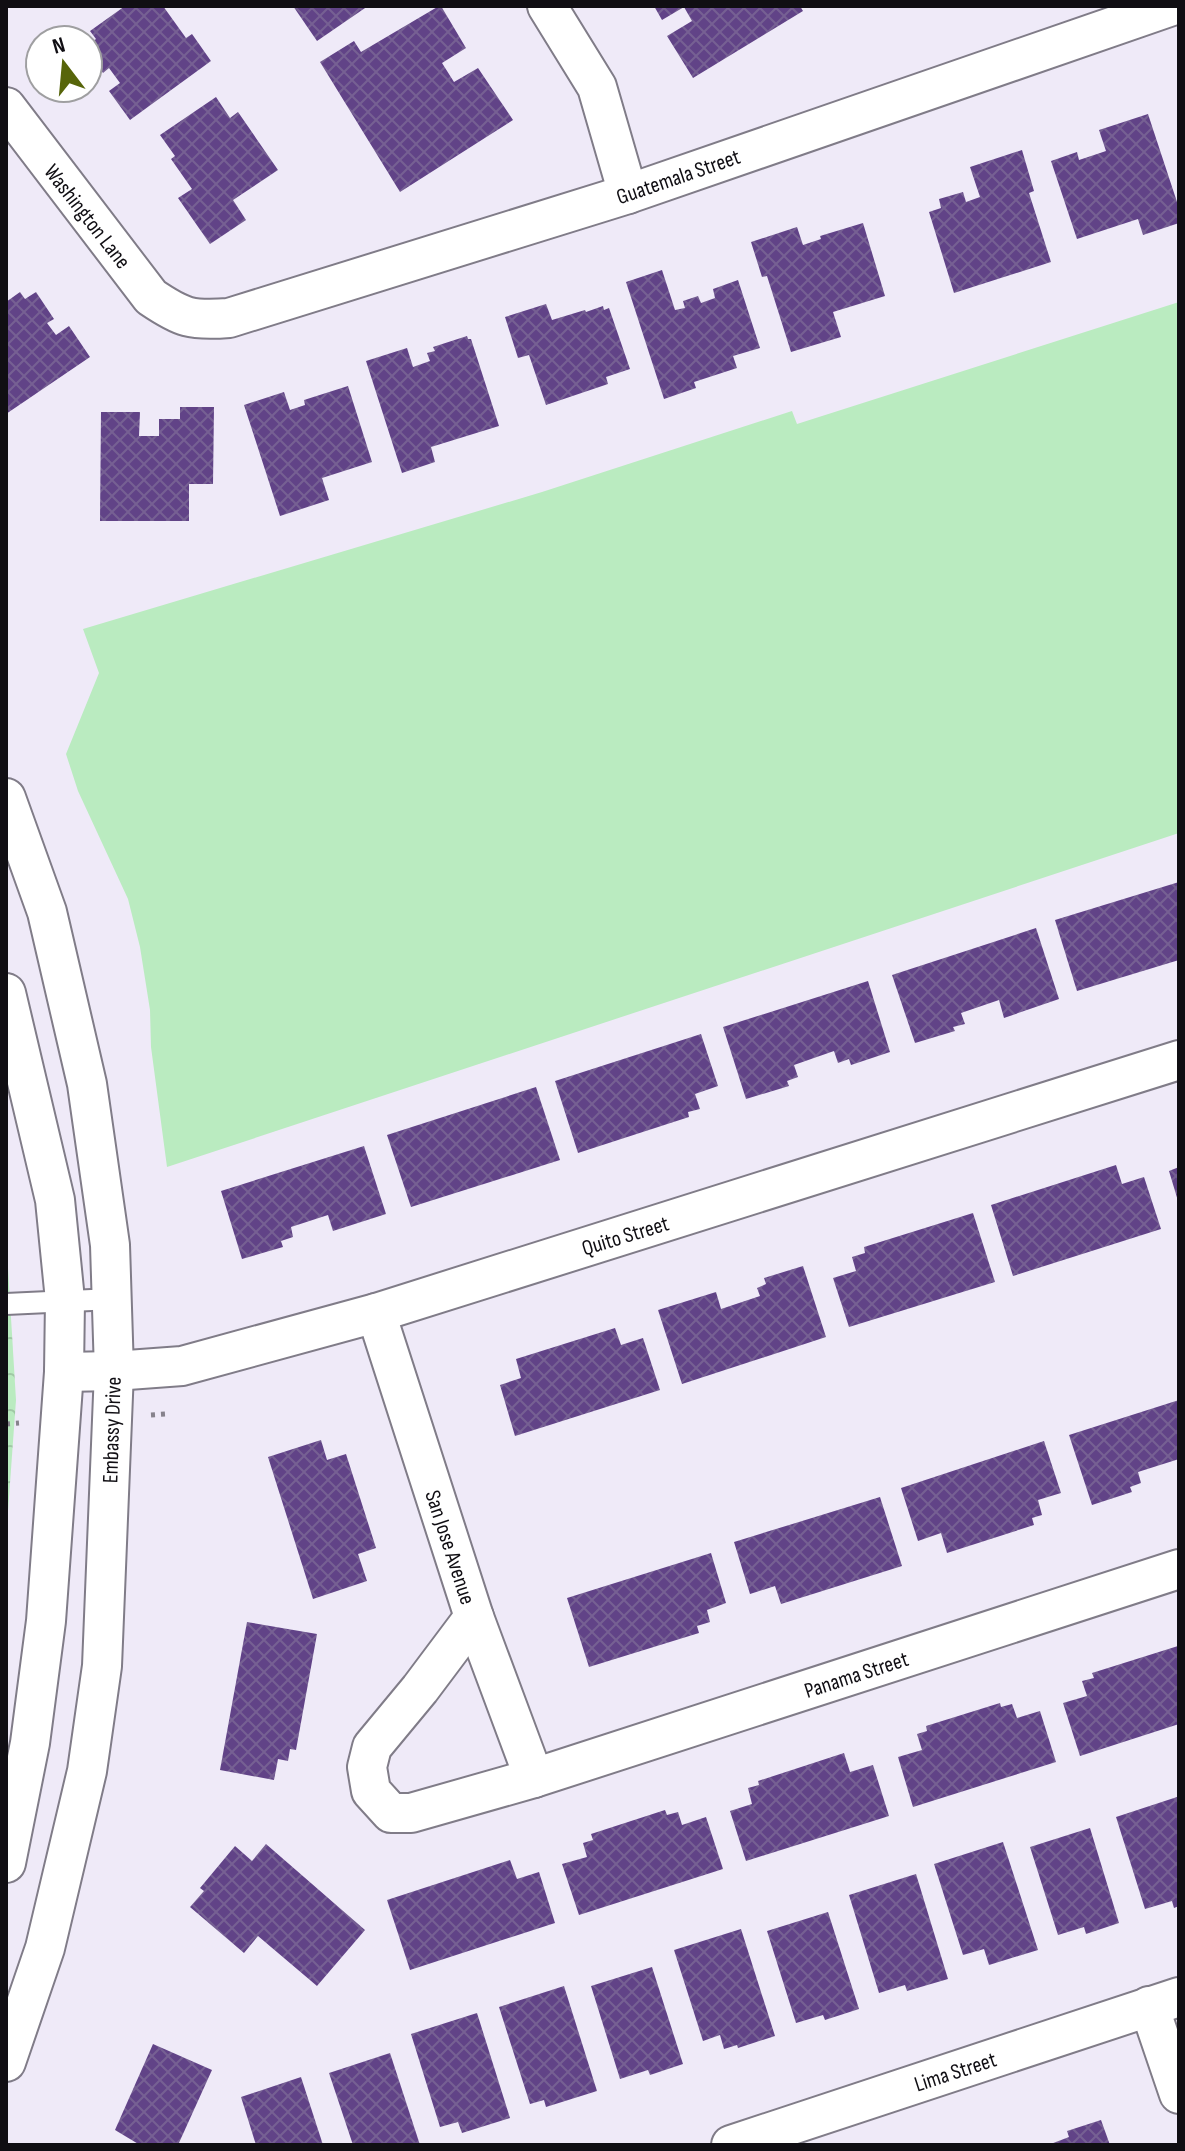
<svg xmlns="http://www.w3.org/2000/svg" width="1185" height="2151" viewBox="0 0 1185 2151" font-family="'Sofia Sans Condensed',sans-serif">
  <defs>
    <pattern id="forest-crowns" width="20" height="18" patternUnits="userSpaceOnUse" patternTransform="scale(2)"><rect width="20" height="18" fill="#baebc0"/><path d="M2 6a3 3 0 1 1 6 0M12 15a3 3 0 1 1 6 0" fill="none" stroke="#9fc8a4"/></pattern>
    <pattern id="building-cross-hatch" width="8" height="8" patternUnits="userSpaceOnUse" patternTransform="scale(2)"><rect width="8" height="8" fill="#614387"/><path d="M0 0l8 8M0 8l8-8" fill="none" stroke="#766093"/></pattern>
  </defs>
  <rect width="100%" height="100%" fill="#efeaf8"/>
  <polygon fill="#baebc0" points="1179,302 1179,833 167,1167 151,1047 150,1010 140,947 128,899 78,791 66,754 99,673 83,629 542,492 792,411 797,424"/>
  <polygon fill="url(#forest-crowns)" points="6,1235 16,1400 6,1539"/>
  <g fill="url(#building-cross-hatch)">
    <polygon points="125,6 163,6 186,38 192,34 211,61 130,120 109,91 120,83 109,68 103,73 88,52 88,45 96,39 90,31"/>
    <polygon points="293,6 368,6 317,41"/>
    <polygon points="439,6 441,6 466,48 442,63 454,82 478,68 513,120 400,192 320,62 354,41 361,52"/>
    <polygon points="654,6 800,6 803,11 693,78 667,36 692,21 684,7 662,20"/>
    <polygon points="216,97 230,118 238,112 278,170 233,200 246,220 210,244 178,198 192,189 171,159 175,156 160,135"/>
    <polygon points="1148,114 1179,208 1179,223 1143,235 1138,219 1077,239 1051,161 1077,152 1079,160 1106,151 1099,130"/>
    <polygon points="1022,150 1034,191 1029,193 1051,262 954,293 929,212 941,208 939,199 963,192 966,202 980,197 970,167"/>
    <polygon points="863,223 885,296 833,312 841,337 791,352 767,276 762,277 751,242 797,227 803,245 821,239 820,236"/>
    <polygon points="662,270 675,310 685,308 683,301 698,296 701,303 715,298 713,289 738,280 760,348 733,356 737,368 694,382 696,388 664,399 626,282"/>
    <polygon points="20,292 25,299 36,292 54,319 47,323 56,335 69,326 90,357 6,414 6,302"/>
    <polygon points="546,304 552,320 585,310 586,312 603,306 604,310 609,308 630,369 606,377 608,384 546,405 529,355 518,358 505,317"/>
    <polygon points="467,336 468,339 471,339 499,426 431,447 435,462 402,473 366,361 407,348 413,367 430,361 427,353 435,351 433,347"/>
    <polygon points="348,386 372,462 322,478 329,500 280,516 244,405 284,392 290,410 305,405 304,400"/>
    <polygon points="180,407 214,407 213,484 189,484 189,521 100,521 101,412 140,412 139,436 159,436 159,419 180,419"/>
    <polygon points="1179,882 1179,960 1077,991 1055,920"/>
    <polygon points="1036,928 1059,999 1004,1018 999,1000 961,1013 965,1024 953,1027 955,1031 915,1043 892,975"/>
    <polygon points="868,981 890,1052 851,1065 849,1059 838,1063 834,1051 794,1065 798,1077 787,1081 789,1086 746,1099 723,1027"/>
    <polygon points="701,1034 718,1086 695,1094 700,1109 688,1112 689,1117 578,1153 555,1081"/>
    <polygon points="536,1087 560,1160 411,1207 387,1135"/>
    <polygon points="364,1146 386,1214 333,1231 328,1215 291,1227 293,1237 281,1241 283,1247 242,1259 221,1191"/>
    <polygon points="1116,1165 1122,1184 1144,1177 1161,1229 1013,1276 991,1205"/>
    <polygon points="1179,1167 1179,1201 1178,1201 1169,1171"/>
    <polygon points="973,1213 995,1282 849,1327 833,1278 856,1271 852,1257 865,1253 864,1247"/>
    <polygon points="803,1266 826,1337 682,1384 658,1310 716,1292 721,1309 760,1296 757,1288 766,1284 764,1278"/>
    <polygon points="615,1328 621,1345 643,1338 660,1390 515,1436 500,1385 521,1378 516,1359"/>
    <polygon points="1179,1400 1179,1459 1138,1472 1141,1483 1130,1487 1132,1492 1092,1505 1069,1435"/>
    <polygon points="321,1440 327,1460 346,1454 376,1548 358,1554 367,1581 313,1599 268,1457"/>
    <polygon points="1044,1441 1061,1493 1038,1500 1042,1515 1032,1518 1034,1525 947,1553 941,1533 918,1541 901,1488"/>
    <polygon points="880,1497 902,1566 781,1604 775,1586 750,1594 734,1542"/>
    <polygon points="711,1553 726,1603 707,1610 710,1622 697,1626 699,1633 589,1667 567,1598"/>
    <polygon points="247,1622 317,1634 296,1750 290,1749 288,1761 278,1759 274,1780 220,1770"/>
    <polygon points="1178,1646 1179,1724 1080,1756 1063,1703 1087,1696 1082,1681 1094,1678 1092,1673"/>
    <polygon points="1000,1703 1001,1707 1012,1704 1017,1718 1040,1711 1056,1762 913,1807 898,1757 922,1750 917,1734 927,1731 926,1726"/>
    <polygon points="844,1753 850,1772 873,1765 889,1816 746,1861 730,1811 752,1804 748,1788 759,1785 758,1781"/>
    <polygon points="1177,1797 1179,1906 1174,1908 1172,1901 1145,1909 1116,1817"/>
    <polygon points="665,1810 667,1815 678,1812 682,1825 706,1817 723,1869 579,1915 562,1864 587,1857 583,1843 593,1840 591,1834"/>
    <polygon points="1090,1828 1119,1923 1086,1934 1084,1927 1058,1935 1030,1847"/>
    <polygon points="1003,1842 1038,1950 989,1965 984,1949 963,1955 934,1864"/>
    <polygon points="266,1844 365,1930 317,1986 258,1936 244,1953 190,1907 204,1891 200,1888 235,1846 252,1861"/>
    <polygon points="510,1860 517,1879 539,1872 555,1923 410,1970 387,1900"/>
    <polygon points="916,1874 948,1979 907,1991 905,1985 879,1993 849,1895"/>
    <polygon points="828,1912 859,2009 825,2020 823,2015 796,2023 767,1931"/>
    <polygon points="741,1929 775,2036 738,2048 737,2045 724,2049 720,2035 703,2041 674,1950"/>
    <polygon points="652,1967 683,2064 650,2075 648,2070 620,2079 591,1986"/>
    <polygon points="564,1986 597,2091 546,2107 544,2100 530,2104 499,2007"/>
    <polygon points="477,2013 510,2118 462,2133 458,2122 440,2127 411,2034"/>
    <polygon points="153,2044 212,2070 178,2145 140,2145 115,2130"/>
    <polygon points="390,2053 420,2145 353,2145 329,2073"/>
    <polygon points="301,2077 323,2145 256,2145 241,2097"/>
    <polygon points="1101,2120 1110,2145 1048,2145 1069,2137 1067,2131"/>
  </g>
  <g fill="none" stroke-linecap="round" stroke-linejoin="round">
    <defs>
      <polyline id="service" points="6,1304 113,1299"/>
      <g id="minor">
        <polyline points="547,6 597,87 628,194"/>
        <path d="M6,107L151,297C182,318 191,321 229,318L628,194L1172,6"/>
        <polyline points="6,798 47,912 87,1084 110,1245 114,1371 102,1666 87,1771 45,1948 6,2062"/>
        <polyline points="6,993 55,1200 65,1300 64,1372 46,1621 30,1743 6,1863"/>
        <polyline points="376,1313 474,1617 534,1778"/>
        <polyline points="64,1372 114,1371 182,1366 376,1313 1179,1060"/>
        <polyline points="474,1617 420,1689 372,1747 367,1767 371,1791 391,1813 411,1813 534,1778 1179,1569"/>
        <polyline points="1149,2006 1179,2094"/>
        <polyline points="731,2145 1179,1997"/>
      </g>
    </defs>
    <use href="#service" stroke="#807c88" stroke-width="24"/>
    <use href="#minor" stroke="#807c88" stroke-width="42"/>
    <g stroke="#86828c" stroke-width="5" stroke-dasharray="4 6" stroke-linecap="butt">
      <polyline points="151,1415 166,1414"/>
      <polyline points="6,1424 19,1423"/>
    </g>
    <use href="#service" stroke="#fff" stroke-width="20"/>
    <use href="#minor" stroke="#fff" stroke-width="38"/>
  </g>
  <g text-anchor="middle" stroke-width="8" stroke-linejoin="round" paint-order="stroke">
    <g font-size="22" fill="#100e13" stroke="#fff">
      <text transform="translate(678 176) rotate(-19)" y="8">Guatemala Street</text>
      <text transform="translate(88 216) rotate(52)" y="8">Washington Lane</text>
      <text transform="translate(625 1235) rotate(-17)" y="8">Quito Street</text>
      <text transform="translate(111 1430) rotate(-88)" y="8">Embassy Drive</text>
      <text transform="translate(451 1547) rotate(72)" y="8">San Jose Avenue</text>
      <text transform="translate(856 1674) rotate(-18)" y="8">Panama Street</text>
      <text transform="translate(955 2071) rotate(-18)" y="8">Lima Street</text>
    </g>
  </g>
  <rect width="1185" height="2151" fill="none" stroke="#100e13" stroke-width="16"/>
  <g transform="translate(64 64) rotate(344)"><circle r="38" fill="#ffffff" stroke="#9f9fa1" stroke-width="2"/>
  <path d="M0-6L14 30L0 20L-14 30Z" fill="#57650a"/>
  <text y="-12" font-size="22" font-weight="bold" text-anchor="middle" fill="#100e13">N</text>
  </g>
</svg>
